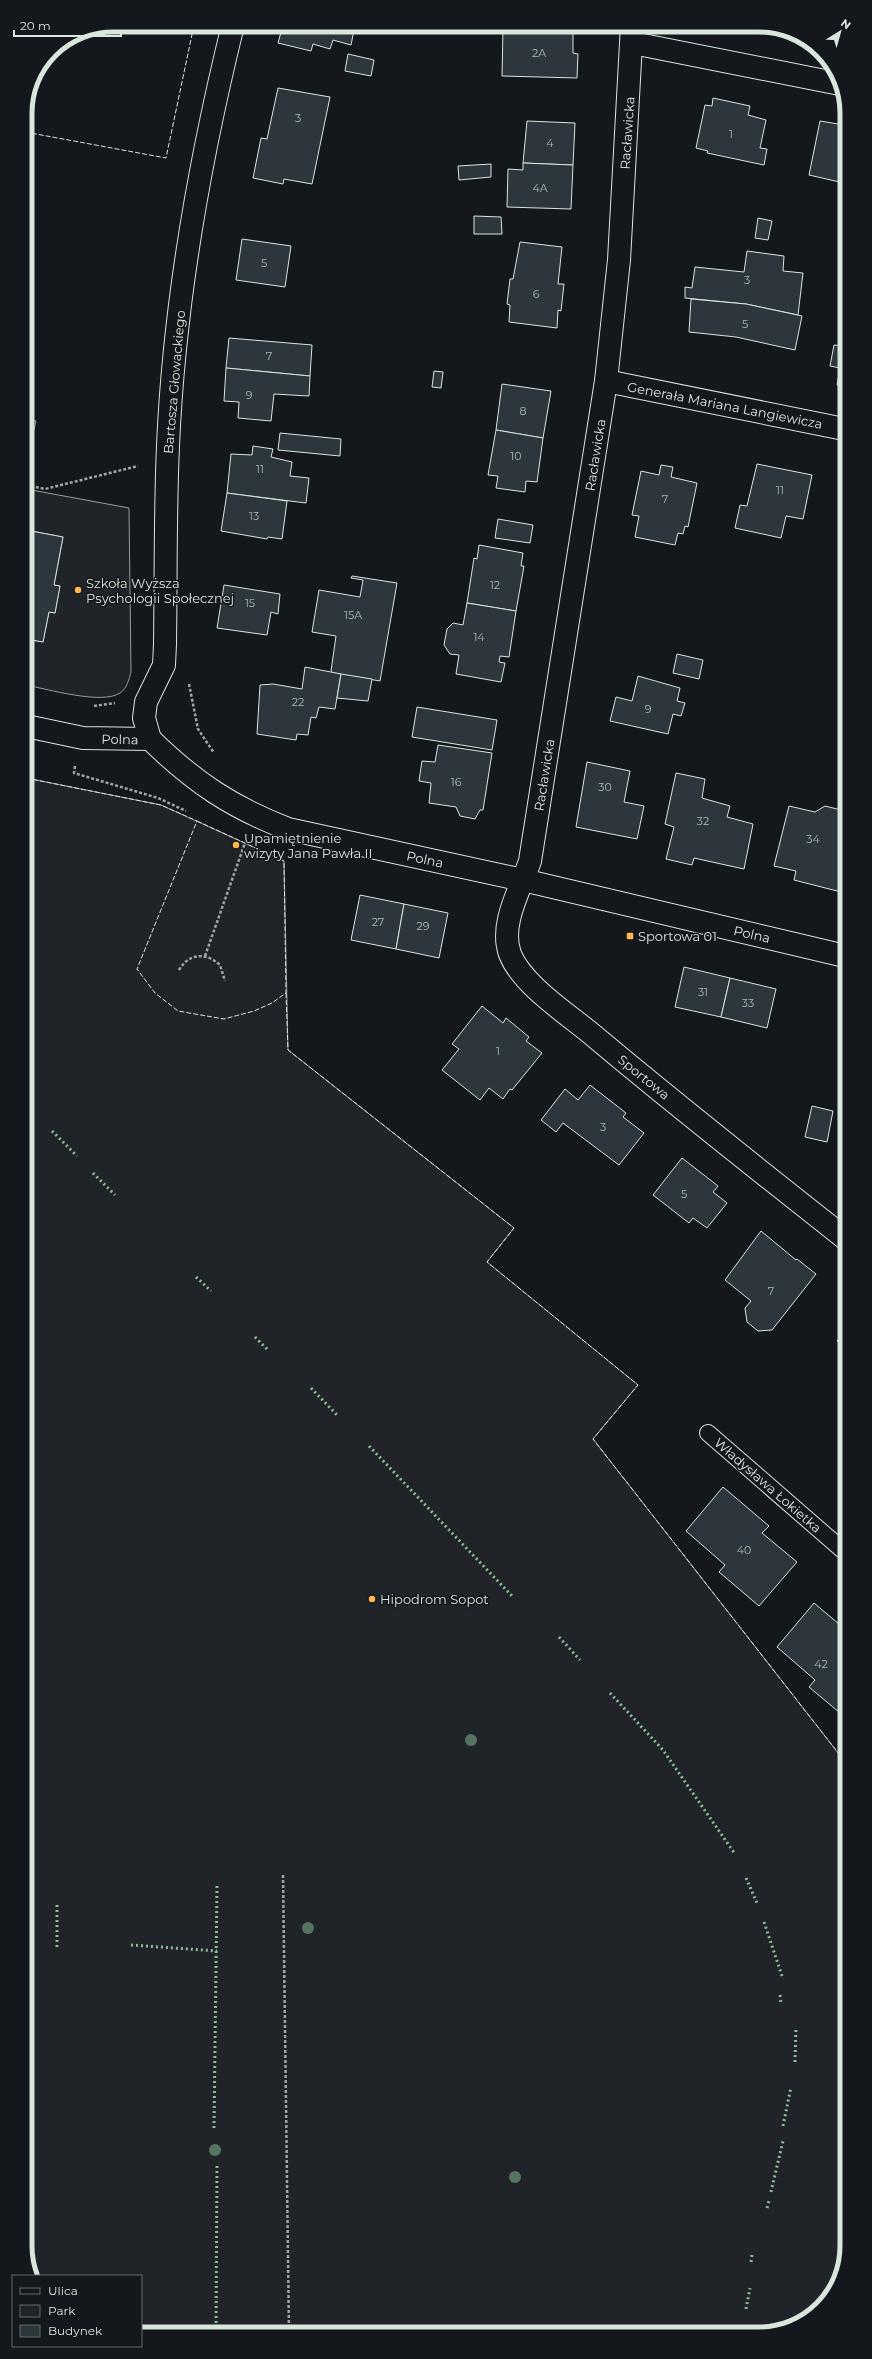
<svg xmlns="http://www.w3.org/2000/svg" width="872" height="2359" viewBox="0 0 872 2359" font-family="Montserrat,sans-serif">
  <rect width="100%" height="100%" fill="#14181c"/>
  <g fill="#202428" stroke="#939e99">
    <path d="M26,489L129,508L131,672C129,679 127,689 120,693C102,705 47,689 26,685V639L43,642L49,612L55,613L60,586L54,585L63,537L26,530Z"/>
    <polygon points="26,778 161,805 284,861 288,1050 514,1228 487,1262 638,1385 593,1439 846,1763 847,2246 829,2299 782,2331 141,2334 141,2276 32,2276 28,2269"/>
  </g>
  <polygon fill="#24282b" stroke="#939e99" points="26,418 36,421 30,447 26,445"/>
  <g fill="#2c363c" stroke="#d8e6dc">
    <polygon points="283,25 355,25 351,45 333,40 330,49 313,44 311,51 278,43"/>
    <polygon points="503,29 579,30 579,33 573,33 573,53 578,54 577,78 502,76"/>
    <polygon points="348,54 374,60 371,76 345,71"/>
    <polygon points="278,88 330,97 312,184 284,179 283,184 253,178 261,138 267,139"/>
    <polygon points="713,98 750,106 748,115 766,120 760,148 767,149 764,165 707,153 708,151 696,148 705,105 712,106"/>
    <polygon points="527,121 575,123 573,165 523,163"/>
    <polygon points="820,121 844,125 844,183 809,175"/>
    <polygon points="523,163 573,165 571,209 507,207 508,169 523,170"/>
    <polygon points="491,164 491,177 459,180 458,166"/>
    <polygon points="474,216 501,217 502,234 474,234"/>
    <polygon points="758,218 772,221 768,240 755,238"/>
    <polygon points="242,239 291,246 285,287 236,280"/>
    <polygon points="520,242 562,247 558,284 564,284 561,311 558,310 557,328 509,322 510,305 507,304 510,279 513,279"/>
    <polygon points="747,251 784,256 783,271 803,273 798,315 746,304 685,298 685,287 692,288 695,267 744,272"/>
    <polygon points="691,299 746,304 802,316 795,350 736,337 689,332"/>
    <polygon points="229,338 312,345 310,376 226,368"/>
    <polygon points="834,345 844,346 844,387 837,385 840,368 830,366"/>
    <polygon points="226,368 310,376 309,396 274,394 271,421 238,418 239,402 224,401"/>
    <polygon points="434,371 443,372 441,388 432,387"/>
    <polygon points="502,384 551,391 543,438 496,430"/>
    <polygon points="496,430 543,438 537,482 526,481 525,492 496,488 498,476 488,475"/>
    <polygon points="280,433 341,439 340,456 278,450"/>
    <polygon points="253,446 273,449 271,457 292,462 290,476 309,478 306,503 227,493 231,454 252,455"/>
    <polygon points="757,464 812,475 803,519 786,516 781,538 735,528 740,505 747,506"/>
    <polygon points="661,465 673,467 671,477 697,483 688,527 685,526 683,534 678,533 675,545 635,537 639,516 632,515 641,471 659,475"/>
    <polygon points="227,493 287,501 282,539 268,537 267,539 221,531"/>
    <polygon points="498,519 533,525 530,543 495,538"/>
    <polygon points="26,530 63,537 54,585 60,586 55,613 49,612 43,642 26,639"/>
    <polygon points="479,545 523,553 521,566 524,566 516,611 467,603 474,558 477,559"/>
    <polygon points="352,576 397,583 380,681 333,673 331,671 336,636 312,632 319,590 360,597 363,580 351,578"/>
    <polygon points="224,585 280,594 278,614 271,612 267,635 217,628"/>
    <polygon points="467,603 516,611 509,657 500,656 499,662 505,663 501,682 456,674 459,655 450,654 444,645 447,629 453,623 463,625"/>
    <polygon points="677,654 703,660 699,679 673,673"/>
    <polygon points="305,667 341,674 335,709 319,707 316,718 311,717 308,735 297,734 296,740 257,734 260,685 273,684 302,689"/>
    <polygon points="341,674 372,679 368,701 337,698"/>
    <polygon points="638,676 680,688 677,701 685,703 681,716 673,714 668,734 610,721 616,697 632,701"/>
    <polygon points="417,707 497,720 492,750 412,737"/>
    <polygon points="438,745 492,753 483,810 480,810 475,819 460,816 456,807 429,803 431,783 419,781 422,761 435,762"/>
    <polygon points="587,762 630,771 624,802 644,806 637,839 576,827"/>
    <polygon points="676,773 705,779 702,798 730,806 727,817 753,824 744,869 694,858 692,865 666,859 674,827 665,824"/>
    <polygon points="789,806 815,812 825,806 845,811 845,893 794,880 796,871 774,866"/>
    <polygon points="360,895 404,904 396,949 351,940"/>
    <polygon points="404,904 448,913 439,958 396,949"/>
    <polygon points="684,967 730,978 721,1017 675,1007"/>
    <polygon points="730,978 776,989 767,1028 721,1017"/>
    <polygon points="482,1006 503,1023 506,1018 529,1037 526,1041 542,1053 512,1090 510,1089 503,1099 489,1088 480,1100 442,1070 459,1049 452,1044"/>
    <polygon points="845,1049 845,1070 840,1069"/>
    <polygon points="590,1085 626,1113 623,1117 644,1133 619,1165 563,1123 556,1132 541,1120 565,1089 578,1100"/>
    <polygon points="812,1106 833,1111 827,1142 805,1137"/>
    <polygon points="682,1158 718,1186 713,1192 727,1203 707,1228 693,1218 689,1223 653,1195"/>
    <polygon points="761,1231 796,1260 797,1259 816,1274 772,1330 758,1331 747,1322 745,1308 751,1301 725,1280"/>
    <polygon points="846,1330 846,1347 837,1341"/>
    <polygon points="723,1487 769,1526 762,1533 797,1562 759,1606 719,1572 725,1565 686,1531"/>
    <polygon points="814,1603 846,1630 846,1718 809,1687 815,1680 777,1647"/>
  </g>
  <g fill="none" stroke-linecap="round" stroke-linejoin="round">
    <defs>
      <polyline id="service" points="708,1433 846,1553"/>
      <g id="minor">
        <path d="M632,25L619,260L606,381L530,861C521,888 499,924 510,954C522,985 568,1014 594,1036C676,1105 761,1172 846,1239"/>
        <polyline points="633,43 840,84"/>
        <polyline points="606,381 844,429"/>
        <path d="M26,726L83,738L150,739C194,782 231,807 288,829L523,880L845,956"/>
        <path d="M150,739L144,718L146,702L164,665L165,644C166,578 165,512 168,446C174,304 199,163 233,25"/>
      </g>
    </defs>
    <use href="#service" stroke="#d8e6dc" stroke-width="18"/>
    <use href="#minor" stroke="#d8e6dc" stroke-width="24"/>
    <g stroke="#9da8a2" stroke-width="2.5" stroke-dasharray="3 2" stroke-linecap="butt">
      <polyline points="26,485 45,489 138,466"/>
      <polyline points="189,684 198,729 214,753"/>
      <polyline points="94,706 115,703"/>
      <polyline points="75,766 74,773 158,798 186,811"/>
      <polyline points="205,956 245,843"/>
      <path d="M179,970C189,953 206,952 220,965L225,981"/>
      <polyline points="283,1875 289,2333"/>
    </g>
    <use href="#service" stroke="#14181c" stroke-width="16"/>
    <use href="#minor" stroke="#14181c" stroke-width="22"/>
    <g stroke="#8ac095" stroke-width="3" stroke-dasharray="2 3" stroke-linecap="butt">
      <polyline points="27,1106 34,1112"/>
      <polyline points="52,1131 77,1156"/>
      <polyline points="93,1173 115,1195"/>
      <polyline points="196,1277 211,1291"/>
      <polyline points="255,1337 267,1349"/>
      <polyline points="311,1388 337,1415"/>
      <polyline points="369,1446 514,1598"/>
      <polyline points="559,1637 580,1660"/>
      <polyline points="610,1693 663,1750 735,1854"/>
      <polyline points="746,1878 757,1903"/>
      <polyline points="57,1905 57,1947"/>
      <polyline points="764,1922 782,1976"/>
      <polyline points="131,1945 217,1951"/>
      <polyline points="780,1995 781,2004"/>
      <polyline points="795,2062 796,2027"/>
      <polyline points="783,2126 791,2087"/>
      <polyline points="214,2128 217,1885"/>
      <polyline points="771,2192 783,2141"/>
      <polyline points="767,2208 769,2201"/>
      <polyline points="751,2262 752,2255"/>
      <polyline points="746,2309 750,2288"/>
      <polyline points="216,2333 217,2165"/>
    </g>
    <g stroke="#d8e6dc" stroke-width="1" stroke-dasharray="5 2" stroke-linecap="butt">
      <polyline points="25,132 166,158 194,25"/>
      <polyline points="26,778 161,805 197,821"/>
      <polygon points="197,821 284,861 286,993 272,1003 254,1011 224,1019 178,1011 155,993 137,969"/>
      <polyline points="286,993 288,1050 514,1228 487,1262 638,1385 593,1439 846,1763"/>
    </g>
  </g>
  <g fill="#55745f">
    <circle cx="471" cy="1740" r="6"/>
    <circle cx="308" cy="1928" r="6"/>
    <circle cx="215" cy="2150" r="6"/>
    <circle cx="515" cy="2177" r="6"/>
  </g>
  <g fill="#ffb74d" stroke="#14181c" stroke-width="1.5">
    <circle cx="78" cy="590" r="4"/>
    <circle cx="236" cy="845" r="4"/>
    <rect x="626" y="932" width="8" height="8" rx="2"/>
    <circle cx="372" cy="1599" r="4"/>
  </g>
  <g text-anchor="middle" stroke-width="3" stroke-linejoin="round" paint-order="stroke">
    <g font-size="11" fill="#adbab4">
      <text x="539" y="57">2A</text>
      <text x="298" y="122">3</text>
      <text x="731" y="138">1</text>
      <text x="550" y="147">4</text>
      <text x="540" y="192">4A</text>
      <text x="264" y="267">5</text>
      <text x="747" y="284">3</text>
      <text x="536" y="298">6</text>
      <text x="745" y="328">5</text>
      <text x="269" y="360">7</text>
      <text x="249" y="399">9</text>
      <text x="523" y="415">8</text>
      <text x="516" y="460">10</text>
      <text x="260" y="473">11</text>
      <text x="780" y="494">11</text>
      <text x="665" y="503">7</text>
      <text x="254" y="520">13</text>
      <text x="495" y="589">12</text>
      <text x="250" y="607">15</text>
      <text x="353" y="619">15A</text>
      <text x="479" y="641">14</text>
      <text x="298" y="706">22</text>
      <text x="648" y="713">9</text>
      <text x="456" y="786">16</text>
      <text x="605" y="791">30</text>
      <text x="703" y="825">32</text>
      <text x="813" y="843">34</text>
      <text x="378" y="926">27</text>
      <text x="423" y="930">29</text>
      <text x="703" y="996">31</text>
      <text x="748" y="1007">33</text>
      <text x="498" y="1055">1</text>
      <text x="603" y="1131">3</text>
      <text x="684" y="1198">5</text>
      <text x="771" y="1295">7</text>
      <text x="744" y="1554">40</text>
      <text x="821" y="1668">42</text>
    </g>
    <g font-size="13" fill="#d8e6dc" stroke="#14181c">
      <text transform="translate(627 133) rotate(-86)" y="5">Racławicka</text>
      <text transform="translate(174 382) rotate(-85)" y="5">Bartosza Głowackiego</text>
      <text transform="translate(725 405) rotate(11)" y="5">Generała Mariana Langiewicza</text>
      <text transform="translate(595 455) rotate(-81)" y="5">Racławicka</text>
      <text transform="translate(120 739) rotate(1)" y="5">Polna</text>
      <text transform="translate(544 775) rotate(-81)" y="5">Racławicka</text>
      <text transform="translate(425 859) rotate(12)" y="5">Polna</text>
      <text transform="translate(752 934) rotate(13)" y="5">Polna</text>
      <text transform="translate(644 1077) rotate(39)" y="5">Sportowa</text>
      <text transform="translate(768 1485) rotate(41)" y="5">Władysława Łokietka</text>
    </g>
    <g font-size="13" fill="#d8e6dc" stroke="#14181c" text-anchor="start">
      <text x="86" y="588">Szkoła Wyższa<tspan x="86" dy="15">Psychologii Społecznej</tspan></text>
      <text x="244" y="843">Upamiętnienie<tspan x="244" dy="15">wizyty Jana Pawła II</tspan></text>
      <text x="638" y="941">Sportowa 01</text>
      <text x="380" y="1604">Hipodrom Sopot</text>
    </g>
  </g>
  <path d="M0 0H872V2359H0ZM113 32H759A81 81 0 0 1 840 113V2246A81 81 0 0 1 759 2327H113A81 81 0 0 1 32 2246V113A81 81 0 0 1 113 32Z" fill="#14181c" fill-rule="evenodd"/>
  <path fill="none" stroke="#d8e6dc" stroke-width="5" d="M113 32H759A81 81 0 0 1 840 113V2246A81 81 0 0 1 759 2327H113A81 81 0 0 1 32 2246V113A81 81 0 0 1 113 32Z"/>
  <rect x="12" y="2275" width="130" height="72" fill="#14181c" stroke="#626a69"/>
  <rect x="20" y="2288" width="20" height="6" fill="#14181c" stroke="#626a69"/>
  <text x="48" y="2295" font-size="12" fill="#d8e6dc">Ulica</text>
  <rect x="20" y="2305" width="20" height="12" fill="#202428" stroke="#626a69"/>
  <text x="48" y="2315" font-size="12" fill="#d8e6dc">Park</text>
  <rect x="20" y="2325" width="20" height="12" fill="#2c363c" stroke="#626a69"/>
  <text x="48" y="2335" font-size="12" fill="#d8e6dc">Budynek</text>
  <g transform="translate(840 32) rotate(37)" stroke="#14181c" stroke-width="3" paint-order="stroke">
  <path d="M0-3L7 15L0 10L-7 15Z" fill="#d8e6dc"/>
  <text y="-6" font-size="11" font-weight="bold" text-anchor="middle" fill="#d8e6dc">N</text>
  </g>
  <path d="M14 30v6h107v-6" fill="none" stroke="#d8e6dc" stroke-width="2"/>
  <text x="20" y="30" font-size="12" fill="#d8e6dc" stroke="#14181c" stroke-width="3" paint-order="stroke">20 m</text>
</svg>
